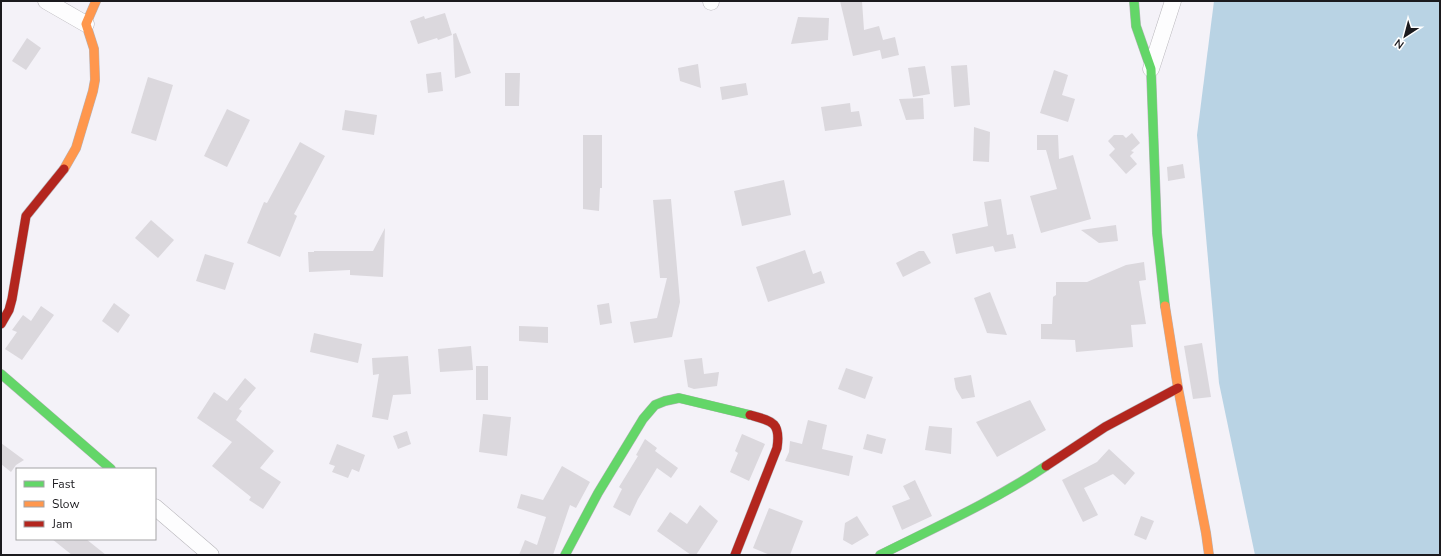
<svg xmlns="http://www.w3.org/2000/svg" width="1441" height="556" viewBox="0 0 1441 556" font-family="'Nunito Sans',sans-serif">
  <rect width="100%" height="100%" fill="#f4f2f8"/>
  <polygon fill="#b9d3e4" points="1214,1 1440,1 1440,555 1255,555 1219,383 1197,135"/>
  <g fill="#dbd8dd">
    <polygon points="840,1 862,1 864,30 879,26 883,40 895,37 899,55 882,59 880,50 853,56"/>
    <polygon points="445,13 452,35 438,40 437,38 418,44 410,21 424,16 425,19"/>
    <polygon points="798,17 829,18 828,40 791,44"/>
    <polygon points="456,33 471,73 455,78 453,34"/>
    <polygon points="27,38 41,48 26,70 12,61"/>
    <polygon points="698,64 701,88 680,81 678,68"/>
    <polygon points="967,65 970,105 954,107 951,66"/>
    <polygon points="925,66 930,94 913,97 908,68"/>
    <polygon points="1054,70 1068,75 1062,95 1075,99 1068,122 1040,113"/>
    <polygon points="441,72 443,91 428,93 426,74"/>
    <polygon points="505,73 520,73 519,106 505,106"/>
    <polygon points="148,77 173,85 156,141 131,133"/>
    <polygon points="746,83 748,95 722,100 720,87"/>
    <polygon points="923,98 924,119 906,120 899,99"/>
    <polygon points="850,103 851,112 859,111 862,126 825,131 821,107"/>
    <polygon points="227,109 250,120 227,167 204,156"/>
    <polygon points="345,110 377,115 374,135 342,130"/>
    <polygon points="974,127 990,132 989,162 973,161"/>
    <polygon points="1132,133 1140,143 1131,151 1134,152 1130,156 1137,164 1126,174 1109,155 1115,149 1108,141 1114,135 1123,135 1126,138"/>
    <polygon points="583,135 602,135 602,188 600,188 599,211 583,209"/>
    <polygon points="1037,135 1058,135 1059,159 1073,155 1091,219 1041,233 1030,196 1057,189 1046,150 1037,150"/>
    <polygon points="300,142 325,156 294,214 297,216 280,257 247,243 264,202 267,203"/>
    <polygon points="1183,164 1185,178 1168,181 1167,167"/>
    <polygon points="784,180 791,215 742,226 734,191"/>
    <polygon points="671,199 680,302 672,337 634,343 630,322 657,318 667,278 660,278 653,200"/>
    <polygon points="1001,199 1007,235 1013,234 1016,248 995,252 993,246 956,254 952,234 988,226 984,202"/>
    <polygon points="151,220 174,240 158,258 135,238"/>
    <polygon points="1116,225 1118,241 1099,243 1081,230"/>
    <polygon points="385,228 383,277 350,275 350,270 309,272 308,252 314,252 314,251 373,251"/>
    <polygon points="805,250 813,274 821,271 825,283 768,302 756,267"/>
    <polygon points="919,251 924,251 931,263 903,277 896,263"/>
    <polygon points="205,254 234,263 225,290 196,281"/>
    <polygon points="1144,262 1146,280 1139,281 1146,324 1131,325 1133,347 1076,352 1075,340 1041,339 1041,324 1052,324 1053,297 1056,295 1056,282 1087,282 1126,265"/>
    <polygon points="990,292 1007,335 987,333 974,298"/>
    <polygon points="114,303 130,315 118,333 102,321"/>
    <polygon points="609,303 612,323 600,325 597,305"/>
    <polygon points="41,306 54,315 22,360 5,349 17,332 12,330 23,315 31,321"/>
    <polygon points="519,326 548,327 548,343 519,341"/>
    <polygon points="314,333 362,344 358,363 310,352"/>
    <polygon points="1202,343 1211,397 1193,399 1184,346"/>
    <polygon points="471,346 473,370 440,372 438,349"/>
    <polygon points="408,356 411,394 393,395 388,420 372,417 379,374 373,375 372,358"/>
    <polygon points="702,358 704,374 719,372 717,386 694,389 688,387 684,360"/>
    <rect x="476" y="366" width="12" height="34"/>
    <polygon points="846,368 873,377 865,399 838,389"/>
    <polygon points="971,375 975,397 962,399 956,389 954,378"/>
    <polygon points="245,378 256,388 239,409 242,411 236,420 274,451 260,468 281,482 263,509 249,500 251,497 212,466 232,442 197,418 214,392 227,401"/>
    <polygon points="1030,400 1046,430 997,457 976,422"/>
    <polygon points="483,414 511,417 507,456 479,452"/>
    <polygon points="808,420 827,425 822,449 853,456 849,476 785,461 789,452 790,441 802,444"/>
    <polygon points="929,426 952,428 951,454 925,450"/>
    <polygon points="407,431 411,444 398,449 393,436"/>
    <polygon points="742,434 765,444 749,481 730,472 738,453 735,451"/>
    <polygon points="867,434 886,439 882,454 863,449"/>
    <polygon points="645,439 657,448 655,451 678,468 671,478 657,468 638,499 630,516 613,507 622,489 619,487 638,456 636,455"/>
    <polygon points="1,443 24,460 16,465 11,472 1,464"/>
    <polygon points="337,444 365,455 359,472 352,469 348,478 332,472 335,466 329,464"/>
    <polygon points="1109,449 1135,473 1125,485 1113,474 1084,488 1098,515 1083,522 1062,480 1097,462"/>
    <polygon points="562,466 590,482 576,508 570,505 553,555 519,555 525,540 537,545 546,517 517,508 521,494 543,500"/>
    <polygon points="915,480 932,516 902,530 892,506 910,499 903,486"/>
    <polygon points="700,505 718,521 696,555 691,555 657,531 670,512 687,524"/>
    <polygon points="769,508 803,521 790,555 770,555 753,548"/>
    <polygon points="857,516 869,535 852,545 843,540 845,523"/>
    <polygon points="1141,516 1154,521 1146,540 1134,535"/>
    <polygon points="52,539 86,539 106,555 72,555"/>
  </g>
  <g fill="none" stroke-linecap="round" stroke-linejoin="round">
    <defs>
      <g id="street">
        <polyline points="46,1 86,24"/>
        <polyline points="711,2 711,1"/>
        <polyline points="1151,69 1173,1"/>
        <polyline points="155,507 211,555"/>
      </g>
      <g id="fast">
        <polyline points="1134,1 1136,26 1151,69 1157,233 1165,306"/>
        <polyline points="1,374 111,469"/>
        <polyline points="565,555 598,493 643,419 655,405 665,401 679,398 750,415"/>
        <path d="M880,555C936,527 994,501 1046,466"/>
      </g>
      <g id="slow">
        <polyline points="64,169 76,148 93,91 95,80 94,49 86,24 96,1"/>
        <polyline points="1165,306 1178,388 1206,533 1209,555"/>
      </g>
      <g id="jam">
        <polyline points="1,324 9,310 12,299 26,216 64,169"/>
        <polyline points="1046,466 1105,427 1178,388"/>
        <path d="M735,555L777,448C781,422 772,421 750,415"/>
      </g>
    </defs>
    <use href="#street" stroke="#b6b4b9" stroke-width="17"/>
    <use href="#fast" stroke="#b6b4b9" stroke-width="10"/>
    <use href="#slow" stroke="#b6b4b9" stroke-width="10"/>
    <use href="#jam" stroke="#b6b4b9" stroke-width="10"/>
    <use href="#street" stroke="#fdfdfe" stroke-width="16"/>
    <use href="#fast" stroke="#63d668" stroke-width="9"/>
    <use href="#slow" stroke="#ff974d" stroke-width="9"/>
    <use href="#jam" stroke="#b3261e" stroke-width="9"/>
  </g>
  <rect width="1441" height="556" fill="none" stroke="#1b1a1e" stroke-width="4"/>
  <rect x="16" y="468" width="140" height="72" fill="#ffffff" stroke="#a4a3a5"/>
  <rect x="24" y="481" width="20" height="6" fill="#63d668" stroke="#a4a3a5"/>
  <text x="52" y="488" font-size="12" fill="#1b1a1e">Fast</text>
  <rect x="24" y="501" width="20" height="6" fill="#ff974d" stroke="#a4a3a5"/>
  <text x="52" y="508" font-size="12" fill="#1b1a1e">Slow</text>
  <rect x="24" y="521" width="20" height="6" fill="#b3261e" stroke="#a4a3a5"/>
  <text x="52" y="528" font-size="12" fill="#1b1a1e">Jam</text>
  <g transform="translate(1405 36) rotate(216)" stroke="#ffffff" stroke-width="3" paint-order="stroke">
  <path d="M0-3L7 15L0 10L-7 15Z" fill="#1b1a1e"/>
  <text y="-6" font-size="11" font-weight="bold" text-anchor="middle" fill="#1b1a1e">N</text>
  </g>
</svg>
